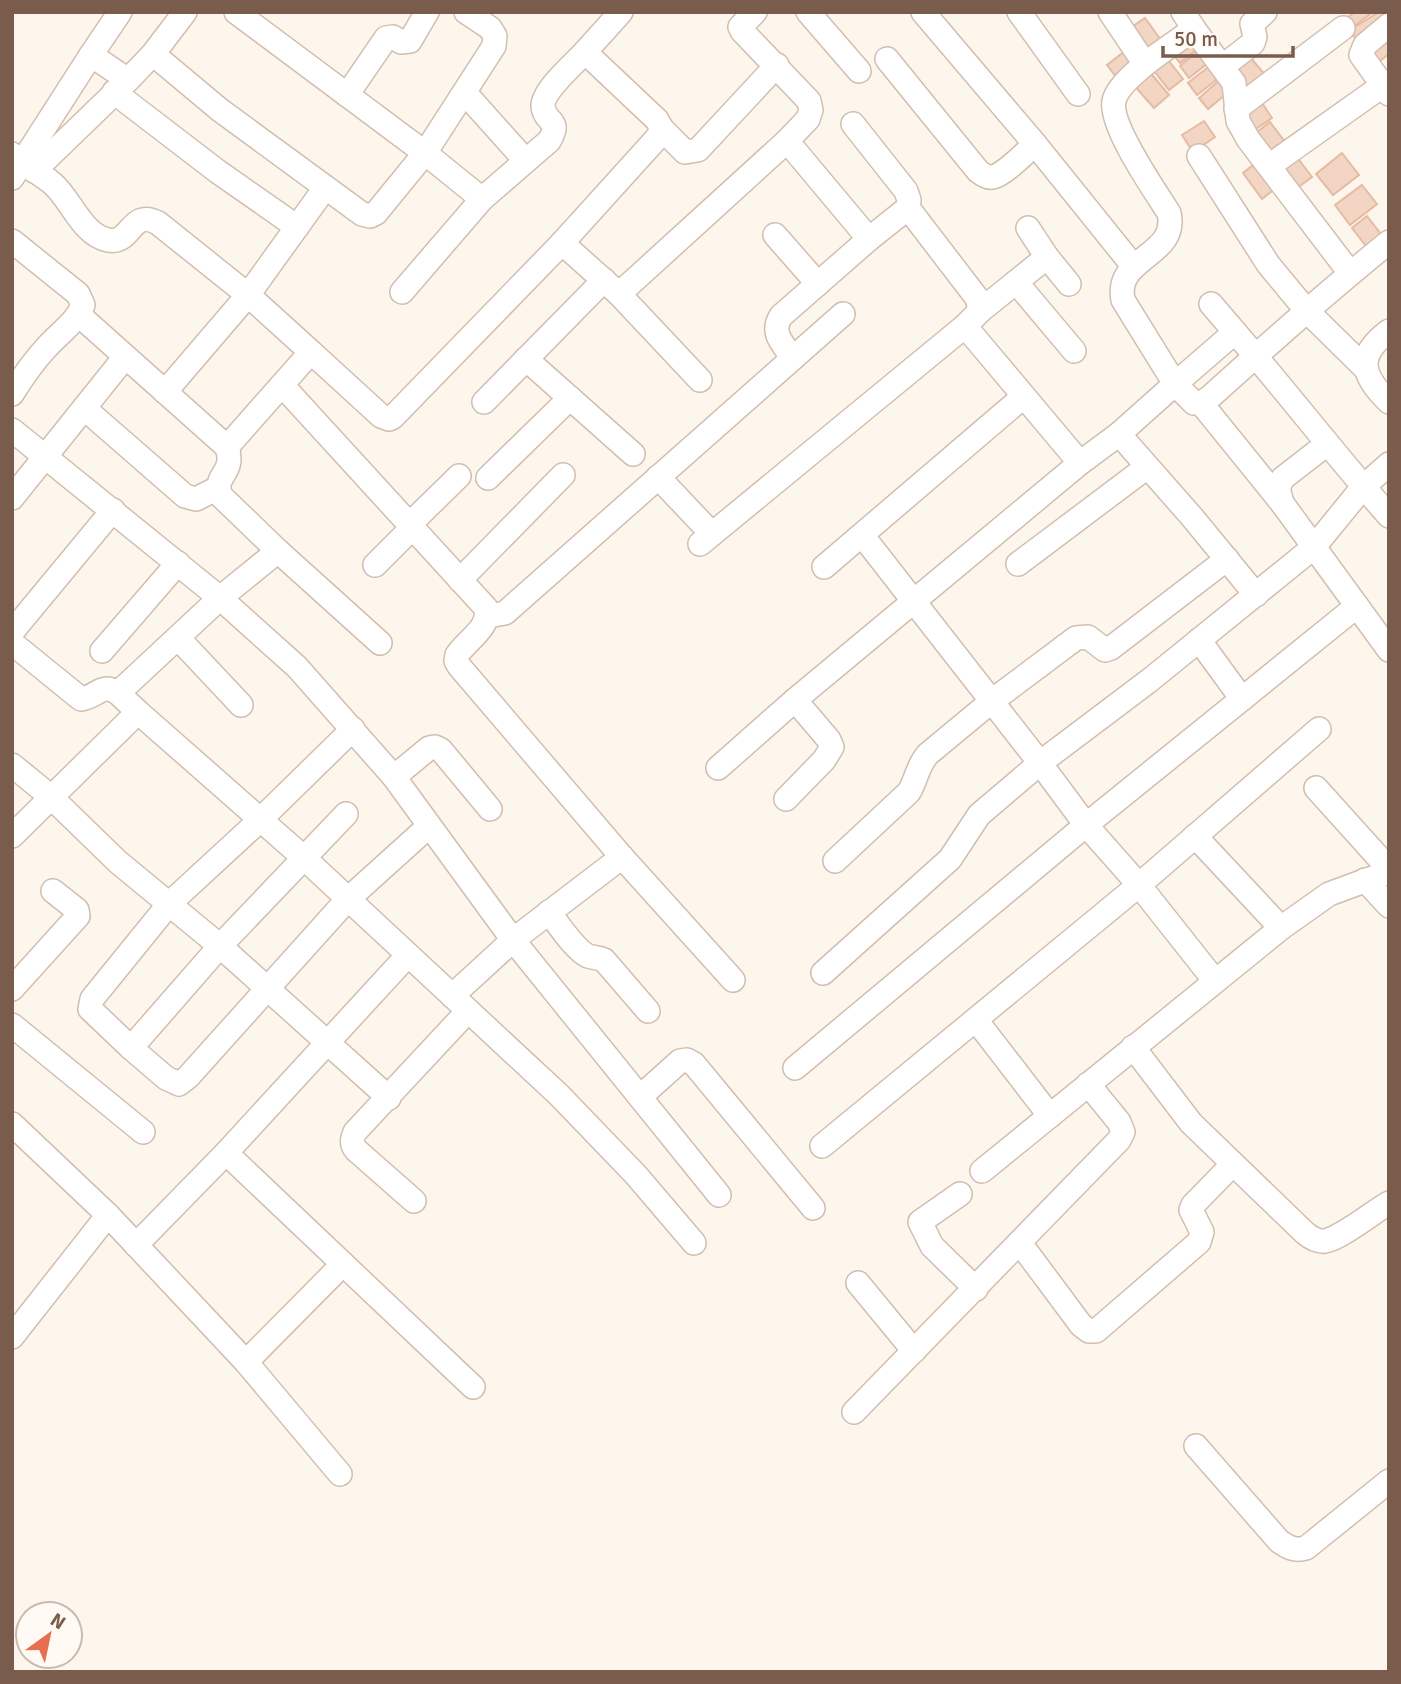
<svg xmlns="http://www.w3.org/2000/svg" width="1401" height="1684" viewBox="0 0 1401 1684" font-family="Signika,sans-serif">
  <rect width="100%" height="100%" fill="#fdf6ec"/>
  <g fill="#f3d5c3" stroke="#e6bba3" stroke-width="2">
    <polygon points="1355,12 1373,12 1354,26 1348,17"/>
    <polygon points="1379,12 1389,12 1389,21 1357,41 1350,30"/>
    <polygon points="1145,18 1163,43 1145,56 1126,31"/>
    <polygon points="1389,34 1389,54 1377,63 1367,50"/>
    <polygon points="1190,37 1199,47 1180,63 1171,52"/>
    <polygon points="1199,50 1209,62 1189,78 1180,66"/>
    <polygon points="1125,51 1135,64 1117,78 1107,65"/>
    <polygon points="1245,51 1266,76 1249,91 1228,65"/>
    <polygon points="1165,56 1183,79 1169,90 1151,67"/>
    <polygon points="1211,65 1220,77 1197,95 1188,83"/>
    <polygon points="1148,70 1169,95 1154,108 1132,83"/>
    <polygon points="1221,79 1231,90 1208,109 1199,98"/>
    <polygon points="1260,100 1272,118 1251,132 1240,114"/>
    <polygon points="1204,121 1215,137 1193,152 1182,135"/>
    <polygon points="1270,122 1289,147 1271,160 1253,135"/>
    <polygon points="1293,152 1312,177 1293,191 1274,167"/>
    <polygon points="1342,153 1359,175 1333,195 1316,174"/>
    <polygon points="1257,162 1277,187 1262,199 1243,173"/>
    <polygon points="1362,185 1377,204 1350,225 1335,205"/>
    <polygon points="1367,216 1384,238 1369,250 1352,228"/>
  </g>
  <g fill="none" stroke-linecap="round" stroke-linejoin="round">
    <defs>
      <g id="minor">
        <polyline points="236,12 425,153 494,46 495,36 490,28 466,12"/>
        <polyline points="808,12 859,71"/>
        <polyline points="923,12 1035,144 1134,267"/>
        <polyline points="1019,12 1078,94"/>
        <polyline points="1110,12 1145,64"/>
        <polyline points="1389,25 1365,45 1361,55 1389,94"/>
        <polyline points="1194,29 1234,83 1238,121 1248,139 1350,273"/>
        <polyline points="585,52 621,12"/>
        <polyline points="153,54 220,110 362,214 370,216 376,213 425,153 482,199"/>
        <polyline points="91,55 120,12"/>
        <path d="M887,59L978,171C982,174 987,178 993,177C1005,174 1026,152 1035,144"/>
        <polyline points="1223,66 1253,43 1255,37 1252,24 1265,12"/>
        <polyline points="114,92 217,171 297,227"/>
        <polyline points="465,93 525,160"/>
        <polyline points="347,95 386,38 393,37 401,42 410,41 427,12"/>
        <polyline points="1236,109 1343,28"/>
        <polyline points="662,129 685,152 698,150 777,65"/>
        <polyline points="787,141 869,239 908,208"/>
        <path d="M12,154C25,164 39,173 52,183C71,199 82,235 108,240C132,245 130,208 158,223L248,295L311,352L227,447L79,315"/>
        <polyline points="1199,156 1268,264 1306,310 1365,368"/>
        <polyline points="1269,166 1382,86"/>
        <polyline points="34,171 126,82"/>
        <polyline points="12,178 91,55 128,80 153,54 185,12"/>
        <polyline points="1028,228 1047,257 1069,284"/>
        <polyline points="775,235 818,284"/>
        <path d="M12,241L78,294L83,305C76,323 59,333 46,348C33,362 22,378 12,394"/>
        <path d="M1389,242C1327,292 1268,345 1209,398L1201,403H1194L1175,384L1235,332C1287,392 1336,456 1389,516"/>
        <polyline points="1016,282 1074,351"/>
        <path d="M402,292L482,199L549,141C563,118 544,124 543,106C543,90 574,64 585,52L657,120L662,129L657,138L562,243L619,294L787,141L808,119L811,110L809,101L742,31L740,27L755,12"/>
        <polyline points="619,294 700,380"/>
        <polyline points="1211,304 1235,332"/>
        <polyline points="980,311 1047,257"/>
        <polyline points="965,326 1080,463"/>
        <path d="M1389,331C1355,356 1362,376 1389,402"/>
        <polyline points="311,352 381,416 389,419 393,417 562,243"/>
        <path d="M793,358C783,344 770,333 781,316L869,239"/>
        <polyline points="526,359 633,454"/>
        <path d="M282,385L486,608C491,627 467,640 457,655L456,661L459,666L622,857L733,980"/>
        <polyline points="165,392 248,295 325,188"/>
        <polyline points="484,402 604,280"/>
        <polyline points="1201,403 1282,503"/>
        <polyline points="84,408 185,496 196,499 218,488"/>
        <polyline points="12,430 220,598 297,667 394,777 513,940 719,1195"/>
        <polyline points="1119,434 1192,517 1256,595"/>
        <polyline points="1327,444 1283,478 1278,488 1282,503 1389,650"/>
        <path d="M227,447C236,475 212,474 221,496L278,551L380,643"/>
        <polyline points="658,477 712,534"/>
        <polyline points="488,478 570,398"/>
        <polyline points="12,498 125,357"/>
        <polyline points="409,525 459,476"/>
        <polyline points="862,535 1040,763 1086,825 1139,885 1215,981"/>
        <polyline points="700,544 965,326 980,311 977,298 908,208 909,200 906,191 853,124"/>
        <polyline points="1018,564 1147,467"/>
        <polyline points="375,565 412,528"/>
        <polyline points="824,567 1023,397"/>
        <polyline points="460,580 563,475"/>
        <polyline points="488,616 505,613 843,314"/>
        <polyline points="12,632 113,510"/>
        <polyline points="178,638 241,705"/>
        <polyline points="1199,640 1242,699"/>
        <path d="M12,643L81,699C97,697 102,682 118,693"/>
        <polyline points="102,651 178,563"/>
        <polyline points="138,712 118,693 220,598 278,551"/>
        <polyline points="12,765 50,796 118,862 220,946 389,1098"/>
        <path d="M718,768L795,700L1080,463L1119,434L1175,384L1123,300C1114,256 1179,257 1169,213C1155,191 1109,125 1114,101C1119,77 1174,44 1194,29L1183,12"/>
        <polyline points="394,777 429,748 435,747 441,750 490,809"/>
        <polyline points="1316,788 1389,869"/>
        <polyline points="786,799 824,760 832,747 829,740 795,700"/>
        <polyline points="346,814 220,946 131,1048 90,1009 92,999 169,904 260,820 353,729"/>
        <polyline points="12,836 138,712 303,857 559,1095 636,1175 694,1243"/>
        <polyline points="1195,836 1281,928"/>
        <path d="M835,861L909,792C917,779 917,766 928,754L992,701L1076,638L1088,637L1105,650L1111,648L1227,559"/>
        <polyline points="1365,880 1389,906"/>
        <path d="M549,912C558,924 575,950 588,956C593,958 598,957 604,960L648,1011"/>
        <polyline points="408,955 226,1153 473,1387"/>
        <polyline points="823,973 950,859 979,815 1040,763 1150,680 1314,547 1363,487 1389,464"/>
        <polyline points="12,989 78,916 77,910 53,891"/>
        <polyline points="452,996 513,940 622,857"/>
        <polyline points="976,1020 1050,1116"/>
        <polyline points="12,1025 143,1132"/>
        <path d="M1133,1047L1191,1123L1305,1233C1311,1238 1317,1242 1325,1241C1341,1238 1373,1212 1389,1203"/>
        <polyline points="131,1048 166,1078 179,1084 188,1077 347,900 429,826"/>
        <polyline points="795,1068 1086,825 1357,606"/>
        <polyline points="640,1097 680,1061 687,1060 694,1064 813,1208"/>
        <polyline points="12,1124 108,1215"/>
        <polyline points="822,1146 1139,885 1319,729"/>
        <polyline points="982,1171 1281,928 1329,894 1389,872"/>
        <polyline points="960,1194 920,1222 932,1246 976,1289"/>
        <path d="M414,1201L356,1150C351,1144 352,1139 355,1132L468,1011"/>
        <polyline points="1020,1243 1081,1325 1089,1331 1096,1331 1199,1242 1202,1232 1191,1210 1193,1205 1233,1164"/>
        <polyline points="136,1245 226,1153"/>
        <polyline points="858,1283 914,1351"/>
        <polyline points="12,1337 108,1215 246,1362 343,1264"/>
        <polyline points="246,1362 340,1474"/>
        <polyline points="854,1412 1119,1140 1123,1132 1119,1122 1088,1084"/>
        <path d="M1196,1446L1279,1541C1289,1548 1295,1551 1306,1548L1389,1481"/>
      </g>
    </defs>
    <use href="#minor" stroke="#d1beb0" stroke-width="26"/>
    <use href="#minor" stroke="#fff" stroke-width="23"/>
  </g>
  <rect width="1401" height="1684" fill="none" stroke="#7a5c4d" stroke-width="28"/>
  <g transform="translate(49 1635) rotate(33)"><circle r="33" fill="#fffaf3" stroke="#cabbb1" stroke-width="2"/>
  <path d="M0-5L12 26L0 18L-12 26Z" fill="#e76f51"/>
  <text y="-10" font-size="19" font-weight="bold" text-anchor="middle" fill="#7a5c4d">N</text>
  </g>
  <path d="M1163 46v10h130v-10" fill="none" stroke="#7a5c4d" stroke-width="3.5"/>
  <text x="1174" y="46" font-size="21" fill="#7a5c4d" stroke="#fffaf3" stroke-width="5" paint-order="stroke">50 m</text>
</svg>
